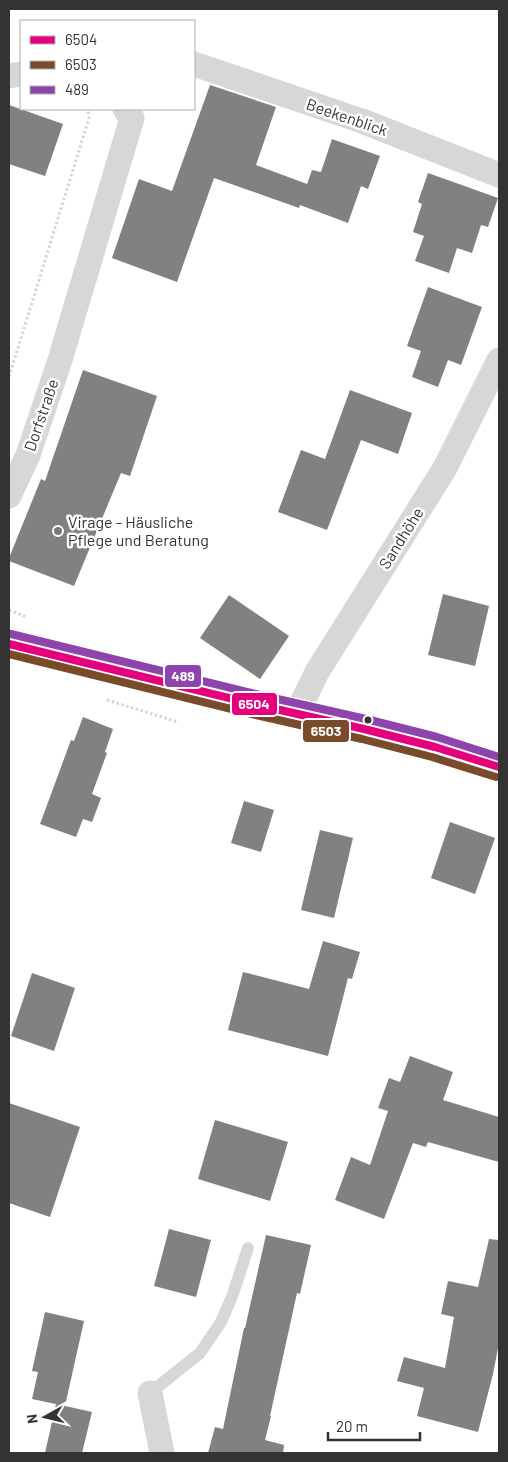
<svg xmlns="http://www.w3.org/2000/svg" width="508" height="1462" viewBox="0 0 508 1462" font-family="Barlow,sans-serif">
  <rect width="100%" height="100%" fill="#fff"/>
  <g fill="#818181">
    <polygon points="210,85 276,107 256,165 307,184 312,170 321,172 332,139 380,156 368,189 361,186 348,223 300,205 299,208 214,178 177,282 112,258 139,179 172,191"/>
    <polygon points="9,105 63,124 45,176 9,164"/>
    <polygon points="428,173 498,198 488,227 481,225 472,253 457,248 449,273 415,261 424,236 413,232 422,204 418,202"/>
    <polygon points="428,287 482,307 461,365 448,360 438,387 412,377 421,351 407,346"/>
    <polygon points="83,370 157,396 130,476 121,473 74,586 9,561 9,558 41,479 45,481"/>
    <polygon points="350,390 412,413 398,454 361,440 327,530 278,512 301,450 325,459"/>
    <polygon points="443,594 489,606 475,666 428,655"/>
    <polygon points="229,595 289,636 260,679 200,638"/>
    <polygon points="83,717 113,729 105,752 107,753 92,794 101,798 92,822 83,819 76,837 40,824 71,740 74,741"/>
    <polygon points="244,801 274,810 261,852 231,843"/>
    <polygon points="450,822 495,838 475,894 431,878"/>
    <polygon points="320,830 353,838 334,918 301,910"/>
    <polygon points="323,941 360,952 352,979 348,978 328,1056 228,1030 243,972 309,989"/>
    <polygon points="32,973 75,988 54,1051 11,1036"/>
    <polygon points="410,1056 453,1072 443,1100 499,1117 499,1162 428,1142 426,1147 413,1143 384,1219 335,1200 351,1157 370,1165 388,1111 378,1108 389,1078 400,1082"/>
    <polygon points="9,1103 80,1127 50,1217 9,1203"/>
    <polygon points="215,1120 288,1142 270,1201 198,1179"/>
    <polygon points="169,1229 211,1240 196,1297 154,1286"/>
    <polygon points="266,1235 311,1245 300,1294 297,1293 270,1416 271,1416 265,1440 284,1445 283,1453 208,1453 215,1427 223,1429 244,1328 245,1328"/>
    <polygon points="489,1239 499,1240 499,1343 493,1374 478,1432 417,1416 424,1388 397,1381 404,1357 445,1368 454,1317 441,1314 448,1281 478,1287"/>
    <polygon points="45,1312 84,1321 65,1406 32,1399 38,1372 32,1371"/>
    <polygon points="56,1404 92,1412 82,1453 45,1453"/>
  </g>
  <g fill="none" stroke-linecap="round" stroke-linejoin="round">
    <g stroke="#d6d6d6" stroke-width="3" stroke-dasharray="2.5 2.5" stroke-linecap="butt">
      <polyline points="9,377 89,118 88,109"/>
      <polyline points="9,610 27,617"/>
      <polyline points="107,700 178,722"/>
    </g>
    <polyline stroke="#d7d7d7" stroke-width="12" points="150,1393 200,1353 221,1322 233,1294 248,1248"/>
    <g stroke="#d7d7d7" stroke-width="25">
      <polyline points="194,64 362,121 499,175"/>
      <polyline points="9,76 21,74"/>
      <polyline points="9,496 28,455 60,360 132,118 125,109"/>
      <polyline points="9,644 258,705 364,729 435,747 499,767"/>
      <polyline points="297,713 317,672 445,468 499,360"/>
      <polyline points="150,1393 162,1453"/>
    </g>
    <defs>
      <polyline id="bus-1" points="9,644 258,705 364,729 435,747 499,767"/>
      <polyline id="bus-2" points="9,654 256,715 362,739 432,757 496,777"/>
      <polyline id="bus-3" points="11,634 260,695 366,719 437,737 499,757"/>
    </defs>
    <use href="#bus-1" stroke="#fff" stroke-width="11"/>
    <use href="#bus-2" stroke="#fff" stroke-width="11"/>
    <use href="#bus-3" stroke="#fff" stroke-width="11"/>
    <use href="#bus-1" stroke="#e5007d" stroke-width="8"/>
    <use href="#bus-2" stroke="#7a4b2a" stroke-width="8"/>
    <use href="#bus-3" stroke="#8e44ad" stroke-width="8"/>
  </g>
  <circle fill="#7a7a7a" stroke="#fff" stroke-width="2" cx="58" cy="531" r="5"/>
  <circle fill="#333" stroke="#fff" stroke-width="2" cx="368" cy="720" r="4.5"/>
  <g text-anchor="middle" stroke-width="5" stroke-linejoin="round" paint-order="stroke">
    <g font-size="16" fill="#333" stroke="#fff">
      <text transform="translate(347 117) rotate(19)" y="6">Beekenblick</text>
      <text transform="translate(41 415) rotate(-71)" y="6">Dorfstraße</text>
      <text transform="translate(401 538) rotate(-58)" y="6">Sandhöhe</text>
    </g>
    <g font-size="16" fill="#333" stroke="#fff" text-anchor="start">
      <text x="68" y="528">Virage - Häusliche<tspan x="68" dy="18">Pflege und Beratung</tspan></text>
    </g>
  </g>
  <g stroke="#fff" stroke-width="2">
    <rect x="164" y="664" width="38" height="24" rx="5" fill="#8e44ad"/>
    <rect x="231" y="692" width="47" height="24" rx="5" fill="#e5007d"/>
    <rect x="302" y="719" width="48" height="24" rx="5" fill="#7a4b2a"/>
  </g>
  <g font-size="14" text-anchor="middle" font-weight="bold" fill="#fff">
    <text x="183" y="681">489</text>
    <text x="254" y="709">6504</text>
    <text x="326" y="736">6503</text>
  </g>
  <rect width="508" height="1462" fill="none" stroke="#333333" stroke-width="20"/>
  <rect x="20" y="20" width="175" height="90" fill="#ffffff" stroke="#adadad"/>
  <rect x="30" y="36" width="25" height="8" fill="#e5007d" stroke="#adadad"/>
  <text x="65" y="45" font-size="15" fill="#333333">6504</text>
  <rect x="30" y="61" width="25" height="8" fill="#7a4b2a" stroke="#adadad"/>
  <text x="65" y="70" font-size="15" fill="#333333">6503</text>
  <rect x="30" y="86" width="25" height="8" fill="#8e44ad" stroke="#adadad"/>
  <text x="65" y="95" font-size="15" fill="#333333">489</text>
  <g transform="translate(45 1417) rotate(262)" stroke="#ffffff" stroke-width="4" paint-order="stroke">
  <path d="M0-4L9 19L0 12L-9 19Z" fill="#333333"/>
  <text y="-8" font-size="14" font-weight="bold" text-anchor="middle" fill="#333333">N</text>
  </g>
  <path d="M328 1432v8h92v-8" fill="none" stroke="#333333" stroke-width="2.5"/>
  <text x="336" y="1432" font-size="15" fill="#333333" stroke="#ffffff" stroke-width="4" paint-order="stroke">20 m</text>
</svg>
